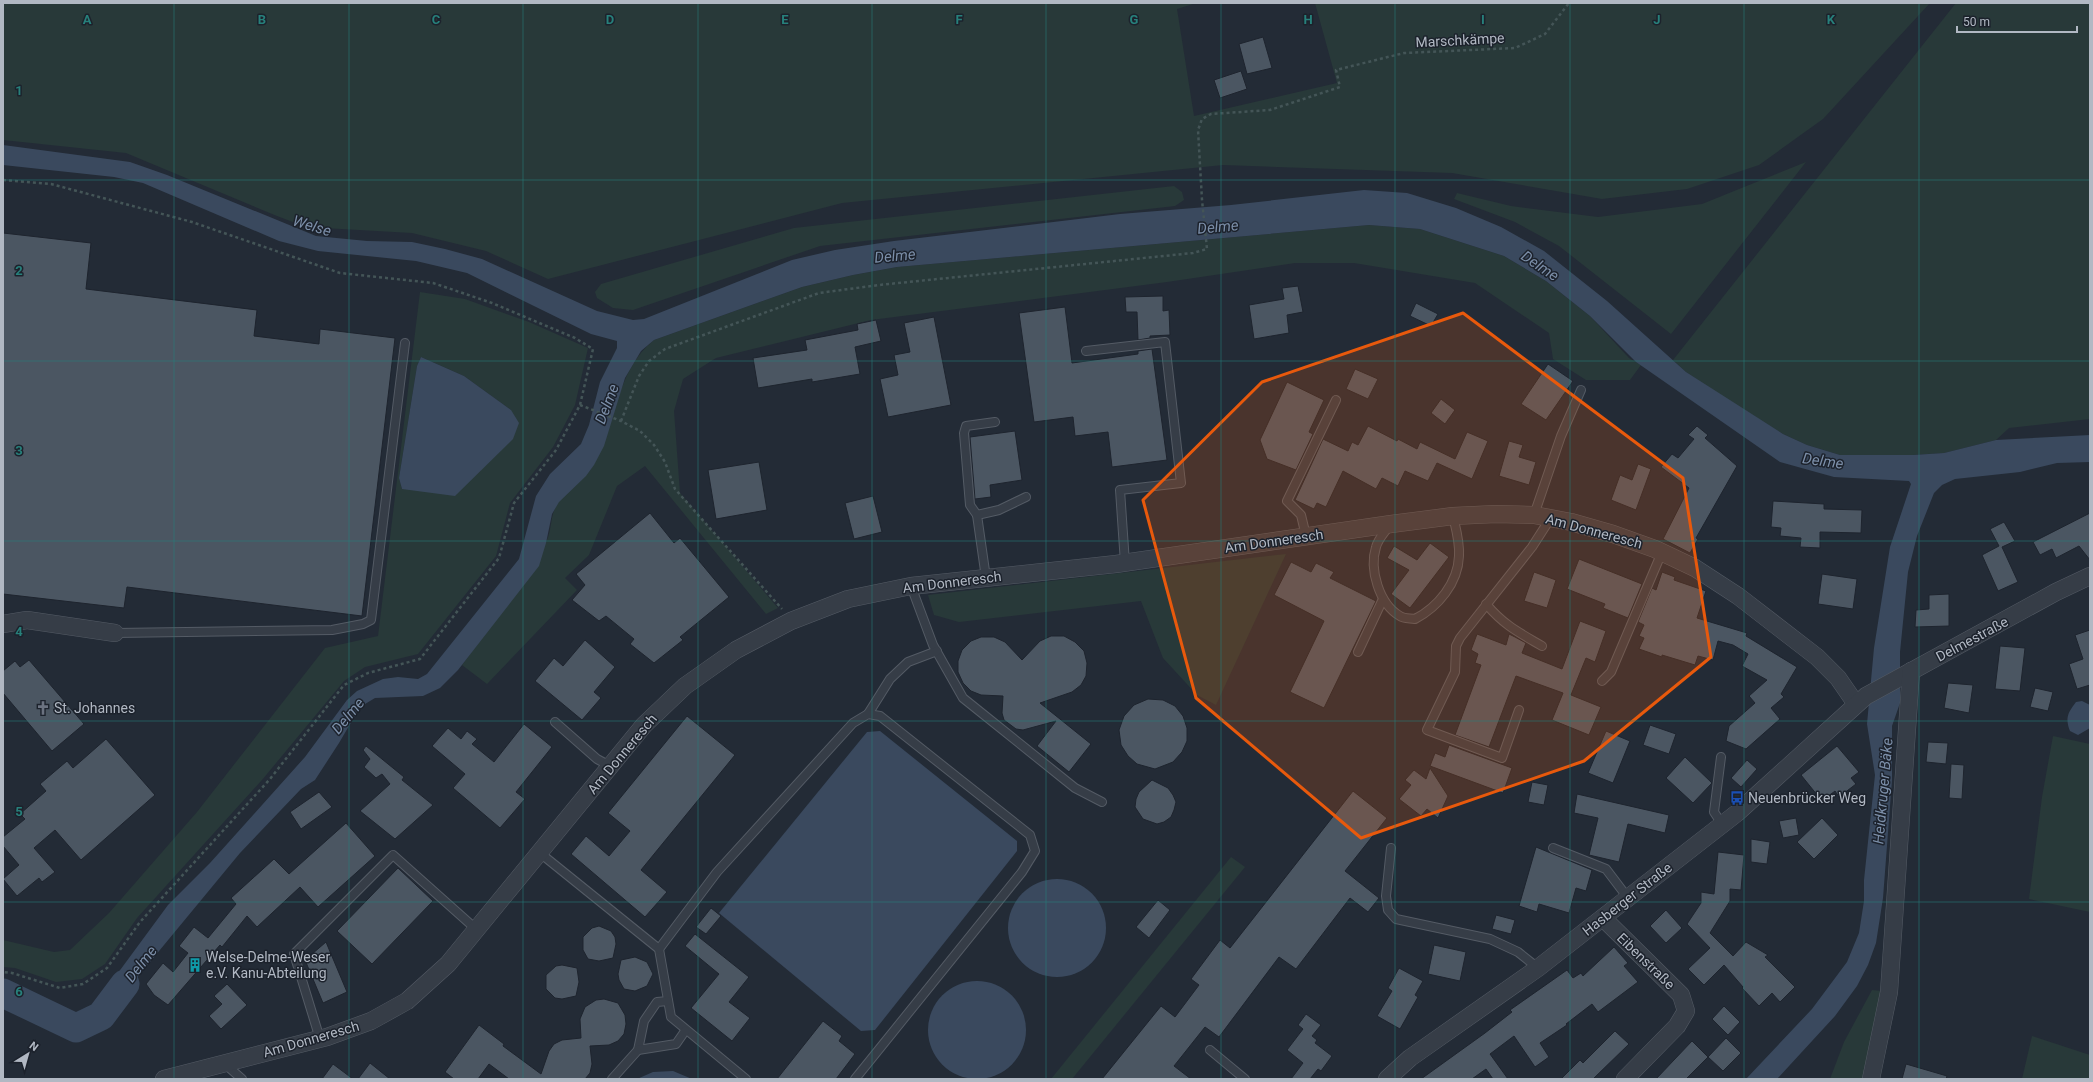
<svg xmlns="http://www.w3.org/2000/svg" width="2093" height="1082" viewBox="0 0 2093 1082" font-family="Roboto,sans-serif">
  <rect width="100%" height="100%" fill="#232b36"/>
  <g fill="#283939" fill-rule="evenodd">
    <polygon points="3,3 1196,3 1177,9 1194,116 1337,83 1315,3 1930,3 1823,119 1759,165 1687,189 1602,199 1452,173 1223,165 842,203 548,279 486,251 412,233 306,227 277,216 126,153 3,140"/>
    <polygon points="1956,3 2090,3 2090,419 2009,428 1996,440 1944,453 1913,455 1840,455 1807,445 1783,434 1733,403 1686,372 1673,360"/>
    <polygon points="1806,162 1671,334 1559,246 1515,222 1454,199 1457,193 1511,206 1598,217 1702,204"/>
    <polygon points="1174,186 1182,192 1184,200 1175,206 820,246 633,310 613,308 597,298 595,292 601,284 794,228"/>
    <path d="M1369,225L1420,229L1504,256L1546,281L1590,316L1629,358L1641,365L1630,380H1586L1553,359L1549,333L1475,283L1354,263H1295L1167,282L871,320L716,358L683,379L674,411L680,493L778,608L766,614L645,466L617,486L589,555L565,578L577,590L487,684L462,665C483,637 503,609 522,580C530,568 539,557 545,544C553,531 549,514 559,501C570,488 586,479 594,464C618,422 614,373 654,340L802,287L853,275L897,267Z"/>
    <path d="M420,292L465,299L529,322L588,348L575,405L553,447L510,503L496,556L418,654L365,667L344,681L262,780L137,918L105,964L82,979L56,982L15,968L3,967V940L54,952L70,950L109,913L197,812L325,648L378,636ZM421,357L464,376L511,410L402,489L399,478L417,366Z"/>
    <polygon points="1286,554 1216,705 1197,695 1163,658 1141,601 959,622 934,615 928,595"/>
    <polygon points="2053,736 2090,744 2090,912 2029,899 2042,797"/>
    <polygon points="1231,857 1245,867 1072,1079 1051,1079"/>
    <polygon points="1872,990 1882,991 1863,1079 1830,1079 1844,1042"/>
    <polygon points="2032,1036 2090,1055 2090,1079 2022,1079"/>
  </g>
  <g fill="#3a495e">
    <polygon points="3,145 130,162 167,175 316,236 367,241 412,242 445,249 482,259 597,311 633,320 644,319 792,260 835,250 894,241 1120,214 1231,205 1364,190 1407,193 1456,208 1501,227 1544,251 1607,301 1686,372 1783,434 1807,445 1840,455 1913,455 1944,453 1996,440 2090,435 2090,462 2057,463 2020,472 1955,479 1942,485 1934,493 1917,536 1908,572 1900,652 1900,703 1892,726 1892,780 1883,898 1876,943 1868,965 1857,986 1835,1016 1777,1079 1746,1079 1812,1009 1847,962 1859,933 1864,901 1864,880 1875,775 1867,724 1874,648 1890,547 1911,484 1909,481 1834,477 1780,462 1636,362 1590,316 1546,281 1504,256 1420,229 1369,225 897,267 853,275 802,287 654,340 641,351 625,378 604,446 594,465 586,476 559,502 552,514 546,543 539,566 458,670 440,688 423,696 375,698 360,707 339,743 315,780 301,789 240,853 126,991 101,1016 115,977 168,905 210,863 305,757 347,700 357,691 383,679 398,677 418,679 427,674 519,559 536,496 550,474 581,444 589,425 600,382 617,348 617,341 591,334 467,273 416,261 318,251 279,241 143,183 114,177 3,165"/>
    <polygon points="421,357 464,376 511,410 519,423 513,439 455,496 402,489 399,478 417,366"/>
    <path d="M2082,701L2090,705V728L2078,735L2070,731C2065,717 2068,713 2076,702Z"/>
    <polygon points="880,731 1017,841 1017,851 875,1030 861,1031 719,913 867,732"/>
    <circle cx="1057" cy="928" r="49"/>
    <circle cx="977" cy="1030" r="49"/>
    <polygon points="673,1071 692,1079 637,1079 653,1072"/>
  </g>
  <g fill="none" stroke-linecap="round" stroke-linejoin="round">
    <polyline stroke="#3a495e" stroke-width="29" points="3,993 76,1028 101,1016 125,984"/>
  </g>
  <g fill="#4b5662" stroke="#1e242e">
    <polygon points="1263,37 1272,68 1247,74 1239,44"/>
    <polygon points="1241,71 1247,89 1220,98 1214,80"/>
    <polygon points="3,233 91,243 86,289 257,310 254,336 319,344 320,329 395,338 362,616 127,587 124,608 3,594"/>
    <polygon points="1298,286 1303,312 1287,315 1289,333 1254,339 1249,305 1284,299 1282,288"/>
    <polygon points="1163,296 1163,311 1169,310 1170,335 1150,336 1150,338 1138,340 1137,312 1126,312 1125,297"/>
    <polygon points="1416,303 1438,314 1431,326 1410,316"/>
    <polygon points="1065,307 1072,363 1138,354 1138,351 1152,349 1167,460 1112,467 1108,432 1075,436 1073,417 1034,422 1019,313"/>
    <polygon points="934,317 951,405 888,417 880,379 898,375 894,355 910,352 904,323"/>
    <polygon points="876,320 881,341 855,347 860,374 812,382 812,379 758,388 753,358 807,350 805,340 858,330 857,324"/>
    <polygon points="1548,364 1573,381 1546,420 1521,404"/>
    <polygon points="1355,369 1378,379 1368,399 1346,389"/>
    <polygon points="1287,382 1324,400 1309,432 1313,434 1296,470 1267,459 1260,440"/>
    <polygon points="1441,399 1455,410 1445,424 1431,413"/>
    <polygon points="1368,426 1397,441 1398,439 1417,449 1420,442 1455,459 1467,432 1488,441 1472,479 1437,463 1428,481 1405,471 1398,486 1382,478 1376,489 1343,471 1326,507 1317,503 1314,509 1295,500 1323,439 1348,451 1352,442 1358,445"/>
    <polygon points="1697,426 1708,435 1705,438 1737,466 1696,538 1698,539 1690,553 1663,539 1689,488 1661,467 1672,454 1678,458 1694,439 1688,435"/>
    <polygon points="1015,431 1022,480 990,485 991,497 975,499 970,437"/>
    <polygon points="1509,441 1523,445 1519,457 1536,462 1529,485 1499,476"/>
    <polygon points="759,462 767,510 716,519 708,470"/>
    <polygon points="1638,464 1651,469 1636,510 1611,500 1620,475 1632,480"/>
    <polygon points="873,496 882,532 854,539 845,503"/>
    <polygon points="1773,501 1824,504 1824,509 1862,510 1861,533 1820,532 1820,548 1800,547 1801,538 1780,536 1781,528 1771,527"/>
    <polygon points="650,513 674,543 680,538 729,597 680,637 683,640 654,663 630,644 634,639 606,616 599,621 572,600 585,585 576,574"/>
    <polygon points="2090,513 2090,560 2079,546 2056,558 2052,549 2040,555 2033,542"/>
    <polygon points="2004,522 2015,541 2002,547 2018,582 1998,591 1982,555 1999,546 1990,529"/>
    <polygon points="1430,543 1449,557 1410,608 1391,594 1409,570 1387,558 1394,546 1417,560"/>
    <polygon points="1579,559 1642,584 1628,618 1603,608 1605,604 1567,589"/>
    <polygon points="1291,562 1311,572 1316,563 1334,572 1330,578 1376,601 1324,708 1290,692 1324,621 1274,595"/>
    <polygon points="1534,572 1556,580 1547,608 1524,601"/>
    <polygon points="1662,572 1675,577 1674,580 1706,591 1697,618 1747,633 1746,636 1797,667 1781,694 1784,697 1771,708 1780,719 1746,749 1726,741 1729,726 1755,703 1749,696 1767,680 1742,666 1748,654 1733,645 1718,641 1713,660 1698,656 1695,665 1662,655 1662,657 1639,649 1644,638 1639,636 1644,625 1638,622 1652,588 1656,590"/>
    <polygon points="1822,574 1857,579 1853,609 1818,604"/>
    <polygon points="1949,594 1949,626 1915,627 1916,610 1929,609 1929,595"/>
    <polygon points="1580,621 1606,631 1595,662 1586,658 1571,695 1601,707 1589,735 1552,720 1563,693 1516,676 1489,747 1455,735 1481,665 1475,663 1478,654 1471,650 1477,634 1506,645 1509,634 1515,637 1526,643 1522,653 1562,669"/>
    <polygon points="2090,630 2090,685 2077,689 2069,664 2083,659 2075,635"/>
    <polygon points="1051,636 1064,636 1075,642 1084,651 1087,663 1086,676 1081,685 1072,692 1040,703 1091,744 1069,772 1037,746 1056,721 1023,730 1016,729 1004,720 1002,713 1003,696 981,695 971,691 963,683 958,672 958,661 962,650 971,641 981,637 994,637 1005,642 1022,660 1040,641"/>
    <polygon points="585,640 615,667 594,692 601,698 582,720 535,681 554,658 563,666"/>
    <polygon points="2000,646 2025,648 2020,691 1995,689"/>
    <polygon points="29,660 84,724 52,751 3,693 3,671 15,661 20,667"/>
    <polygon points="1948,683 1973,685 1969,713 1944,708"/>
    <polygon points="2035,688 2053,692 2048,711 2030,707"/>
    <polygon points="1148,699 1163,700 1175,706 1183,716 1187,728 1187,741 1182,752 1173,762 1155,769 1137,764 1128,756 1121,745 1119,730 1124,716 1134,705"/>
    <polygon points="687,716 735,755 641,870 667,892 645,917 571,854 586,836 609,856 630,831 608,813"/>
    <polygon points="524,724 552,747 516,792 525,799 500,828 453,788 465,774 432,746 448,728 461,739 467,731 477,739 472,744 494,762"/>
    <polygon points="1650,725 1676,734 1669,754 1643,745"/>
    <polygon points="1606,731 1630,741 1613,783 1588,773"/>
    <polygon points="106,739 155,795 81,860 55,830 34,848 55,872 42,882 39,878 17,896 3,879 19,865 3,846 3,837 25,819 20,814 46,791 40,784 67,761 73,768"/>
    <polygon points="1928,742 1948,743 1946,764 1926,762"/>
    <polygon points="1449,745 1512,768 1503,793 1430,766 1435,753 1445,757"/>
    <polygon points="366,746 404,777 402,780 433,805 395,839 360,811 390,784 382,774 376,778 364,767 370,759 363,750"/>
    <polygon points="1837,746 1859,772 1851,778 1856,784 1839,797 1835,791 1822,801 1801,775"/>
    <polygon points="1685,757 1712,783 1693,803 1666,778"/>
    <polygon points="1747,760 1757,769 1741,787 1731,778"/>
    <polygon points="1951,764 1964,765 1962,799 1949,798"/>
    <polygon points="1430,768 1448,796 1438,818 1427,809 1421,816 1399,799 1411,785 1405,780 1414,770 1426,779"/>
    <polygon points="1152,780 1168,788 1173,795 1176,802 1174,810 1171,817 1164,822 1157,824 1143,819 1135,807 1136,799 1139,792"/>
    <polygon points="1532,782 1548,785 1544,805 1528,802"/>
    <polygon points="1353,791 1387,818 1345,871 1379,898 1368,912 1350,898 1296,969 1279,957 1219,1037 1205,1027 1174,1066 1191,1079 1102,1079 1161,1006 1175,1017 1199,985 1191,979 1220,940 1230,948"/>
    <polygon points="319,792 332,807 301,829 290,812"/>
    <polygon points="1577,794 1669,815 1665,833 1628,824 1619,862 1589,855 1598,818 1574,813"/>
    <polygon points="1796,818 1799,835 1783,838 1779,821"/>
    <polygon points="1822,818 1838,835 1814,859 1797,842"/>
    <polygon points="346,823 375,856 318,907 300,887 257,927 247,916 222,947 220,945 168,1005 154,995 146,984 163,963 173,972 188,953 179,946 194,927 208,938 236,904 231,898 274,859 289,874"/>
    <polygon points="1751,839 1770,842 1767,864 1751,862"/>
    <polygon points="1536,847 1592,870 1586,891 1576,888 1569,913 1539,904 1537,912 1519,906"/>
    <polygon points="1718,852 1744,855 1741,890 1730,889 1730,901 1710,933 1733,956 1746,942 1768,955 1765,957 1795,987 1780,1002 1772,993 1759,1006 1742,988 1743,987 1724,965 1704,985 1688,969 1710,948 1687,924 1701,903 1701,892 1714,894"/>
    <polygon points="398,868 433,901 372,964 337,931"/>
    <polygon points="1158,900 1170,910 1149,938 1136,927"/>
    <polygon points="711,908 721,916 706,934 696,927"/>
    <polygon points="1666,910 1682,928 1666,943 1650,926"/>
    <polygon points="1496,915 1515,920 1511,934 1492,929"/>
    <polygon points="599,926 611,931 615,937 616,944 613,958 599,961 588,959 583,950 583,937 592,928"/>
    <polygon points="695,934 749,977 729,1002 750,1018 732,1041 691,1008 719,974 685,946"/>
    <polygon points="326,942 347,992 323,1003 305,960"/>
    <polygon points="1434,945 1466,952 1460,981 1428,974"/>
    <polygon points="1614,947 1628,963 1624,966 1638,982 1598,1012 1592,1004 1566,1024 1567,1025 1540,1043 1549,1057 1535,1067 1514,1036 1490,1054 1508,1079 1493,1079 1486,1069 1472,1079 1421,1079 1485,1033 1512,1012 1510,1010 1567,970 1573,978 1581,973 1583,976"/>
    <polygon points="635,957 647,962 653,974 647,986 635,991 624,989 619,980 618,974 621,960"/>
    <polygon points="562,965 577,968 579,982 576,996 562,999 555,998 546,989 546,975 556,966"/>
    <polygon points="1399,968 1423,981 1415,995 1418,997 1400,1029 1377,1016 1392,991 1388,988"/>
    <polygon points="227,984 247,1005 221,1029 209,1016 222,1004 214,996"/>
    <polygon points="604,999 618,1003 625,1015 626,1024 624,1034 618,1041 609,1045 590,1046 592,1064 590,1073 585,1079 509,1079 489,1064 478,1079 454,1079 445,1072 479,1025 504,1044 503,1046 541,1074 549,1051 554,1044 562,1040 581,1038 580,1019 585,1007 596,1000"/>
    <polygon points="1724,1006 1740,1022 1728,1035 1712,1019"/>
    <polygon points="1306,1014 1321,1025 1312,1036 1317,1040 1315,1043 1332,1056 1321,1071 1318,1069 1310,1079 1291,1079 1303,1063 1287,1050 1303,1029 1298,1025"/>
    <polygon points="823,1021 842,1036 839,1041 855,1054 836,1079 777,1079"/>
    <polygon points="1615,1031 1629,1044 1593,1079 1561,1079 1580,1060 1583,1063"/>
    <polygon points="1726,1038 1741,1053 1723,1071 1708,1057"/>
    <polygon points="1692,1041 1708,1057 1686,1079 1656,1079"/>
    <polygon points="370,1063 390,1079 358,1079"/>
    <polygon points="333,1064 353,1079 322,1079"/>
    <polygon points="1906,1064 1947,1076 1946,1079 1902,1079"/>
  </g>
  <g fill="none" stroke-linecap="round" stroke-linejoin="round">
    <defs>
      <g id="lane">
        <polyline points="1086,351 1165,342 1181,483 1120,490 1125,563"/>
        <polyline points="977,515 970,505 964,433 966,426 995,422"/>
        <polyline points="1534,515 1561,436 1581,390"/>
        <path d="M1389,526C1385,532 1378,539 1376,547C1369,569 1379,604 1400,616C1404,619 1410,618 1415,619C1438,607 1458,583 1459,556C1460,543 1456,529 1453,516"/>
        <polyline points="1306,536 1301,515 1287,501 1336,400"/>
        <polyline points="986,578 977,515 999,510 1026,497"/>
        <polyline points="911,586 933,645 963,698 1075,788 1102,802"/>
        <path d="M1486,604C1505,626 1518,632 1542,646"/>
        <polyline points="115,633 332,630 363,624 371,620 405,343"/>
        <polyline points="1358,652 1383,599"/>
        <polyline points="1602,681 1611,672 1662,552"/>
        <polyline points="1519,710 1502,758 1427,730 1455,672 1456,646 1460,638 1532,547 1550,519"/>
        <polyline points="868,714 890,679 908,662 937,651"/>
        <polyline points="555,722 597,759 610,766"/>
        <polyline points="1721,757 1714,812 1722,824"/>
        <polyline points="1391,848 1386,896 1388,910 1396,919 1490,939 1518,952 1538,968"/>
        <polyline points="1553,848 1606,869 1628,898"/>
        <polyline points="540,853 659,949 671,1017 746,1079"/>
        <polyline points="659,949 717,872 853,723 868,714 880,716 1030,835 1035,851 1022,872 855,1079"/>
        <polyline points="320,1039 294,954 393,855 477,930"/>
        <polyline points="638,1050 644,1021 657,1002 668,1001"/>
        <polyline points="1210,1050 1245,1079"/>
        <polyline points="225,1064 242,1079"/>
        <polyline points="612,1079 638,1050 676,1044 685,1031"/>
      </g>
      <g id="street">
        <polyline points="3,624 27,620 115,633"/>
        <polyline points="1603,918 1681,995 1686,1011 1677,1026 1625,1079"/>
        <polyline points="164,1079 327,1037 371,1021 407,1001 448,964 644,725 685,686 736,650 791,621 848,599 911,586 1116,564 1391,524 1453,516 1496,514 1534,515 1571,522 1613,534 1655,549 1695,568 1738,596 1817,657 1838,678 1856,704"/>
        <polyline points="1387,1079 1410,1058 1538,968 1737,813 1866,696 2056,592 2090,576"/>
        <polyline points="1871,1079 1889,992 1911,671"/>
      </g>
    </defs>
    <use href="#lane" stroke="#545b65" stroke-width="10"/>
    <use href="#street" stroke="#545b65" stroke-width="18"/>
    <g stroke="#445557" stroke-width="2.5" stroke-dasharray="3 3" stroke-linecap="butt">
      <polyline points="3,180 51,184 192,222 340,273 433,283 492,303 575,338 593,349 580,405 556,450 514,503 499,558 420,659 368,673 344,685 270,779 140,922 107,968 83,984 60,988 12,973 3,972"/>
      <polyline points="580,405 621,421 640,431 654,445 665,462 675,489 782,609"/>
      <polyline points="621,421 639,376 649,361 665,349 819,293 879,285 1193,253 1207,249 1202,200 1198,130 1202,119 1211,114 1270,110 1340,87 1336,70 1404,53 1515,48 1545,34 1569,3"/>
    </g>
    <use href="#lane" stroke="#363d47" stroke-width="8"/>
    <use href="#street" stroke="#363d47" stroke-width="17"/>
  </g>
  <path fill="#e8590c" fill-opacity="0.2" stroke="#e8590c" stroke-width="3" stroke-linejoin="round" d="M1463,313L1683,478L1711,657L1584,761L1361,838L1196,698L1143,500L1262,382Z"/>
  <path fill="none" stroke="#27807b" stroke-width="1" stroke-opacity="0.55" d="M174,3V1079M349,3V1079M523,3V1079M698,3V1079M872,3V1079M1046,3V1079M1221,3V1079M1395,3V1079M1570,3V1079M1744,3V1079M1919,3V1079M3,180H2090M3,361H2090M3,541H2090M3,721H2090M3,902H2090"/>
  <defs>
    <symbol id="church-bare" viewBox="-9 -9 18 18"><path d="M-1.2-6h2.4v3.5h3.3v2.4h-3.3V6h-2.4V-.1h-3.3v-2.4h3.3Z" fill="#6b7280" stroke="#1c222c" stroke-width="2.5" paint-order="stroke"/></symbol>
    <symbol id="bus-bare" viewBox="-9 -9 18 18"><path d="M-5-6H5V4H4V6H2V4H-2V6H-4V4H-5ZM-3.5-4V0h7V-4ZM-3.5 1.2v1.5H-2V1.2ZM2 1.2v1.5H3.5V1.2Z" fill="#1a4fb4" stroke="#1c222c" stroke-width="2.5" paint-order="stroke"/></symbol>
    <symbol id="building-bare" viewBox="-9 -9 18 18"><path d="M-4-6H4V6H1V3H-1V6H-4ZM-2.5-4.3h1.7v1.8h-1.7ZM.8-4.3h1.7v1.8H.8ZM-2.5-1h1.7V.8h-1.7ZM.8-1h1.7V.8H.8Z" fill="#0f9aa8" stroke="#1c222c" stroke-width="2.5" paint-order="stroke"/></symbol>
  </defs>
  <g fill-rule="evenodd">
    <use href="#church-bare" x="33" y="698" width="20" height="20"/>
    <use href="#bus-bare" x="1727" y="788" width="20" height="20"/>
    <use href="#building-bare" x="185" y="955" width="20" height="20"/>
  </g>
  <g text-anchor="middle" stroke-width="3" stroke-linejoin="round" paint-order="stroke">
    <g font-size="14" fill="#b1b8c3" stroke="#1c222c">
      <text transform="translate(1460 40) rotate(-3)" y="5">Marschkämpe</text>
      <text transform="translate(1594 531) rotate(15)" y="5">Am Donneresch</text>
      <text transform="translate(1274 541) rotate(-8)" y="5">Am Donneresch</text>
      <text transform="translate(952 582) rotate(-7)" y="5">Am Donneresch</text>
      <text transform="translate(1972 639) rotate(-28)" y="5">Delmestraße</text>
      <text transform="translate(622 754) rotate(-50)" y="5">Am Donneresch</text>
      <text transform="translate(1627 899) rotate(-38)" y="5">Hasberger Straße</text>
      <text transform="translate(1646 961) rotate(44)" y="5">Eibenstraße</text>
      <text transform="translate(311 1039) rotate(-16)" y="5">Am Donneresch</text>
    </g>
    <g font-size="14" fill="#b1b8c3" stroke="#1c222c" text-anchor="start">
      <text x="54" y="713">St. Johannes</text>
      <text x="1748" y="803">Neuenbrücker Weg</text>
      <text x="206" y="962">Welse-Delme-Weser<tspan x="206" dy="16">e.V. Kanu-Abteilung</tspan></text>
    </g>
    <g font-size="15" font-style="italic" fill="#7c8fa9" stroke="#1c222c">
      <text transform="translate(312 226) rotate(17)" y="5">Welse</text>
      <text transform="translate(1218 227) rotate(-5)" y="5">Delme</text>
      <text transform="translate(895 256) rotate(-5)" y="5">Delme</text>
      <text transform="translate(1540 266) rotate(34)" y="5">Delme</text>
      <text transform="translate(607 404) rotate(-69)" y="5">Delme</text>
      <text transform="translate(1823 461) rotate(8)" y="5">Delme</text>
      <text transform="translate(348 716) rotate(-50)" y="5">Delme</text>
      <text transform="translate(1883 791) rotate(-85)" y="5">Heidkruger Bäke</text>
      <text transform="translate(141 964) rotate(-52)" y="5">Delme</text>
    </g>
  </g>
  <g font-size="13" text-anchor="middle" font-weight="bold" fill="#27807b" stroke="#1c222c" stroke-width="3" stroke-linejoin="round" paint-order="stroke">
    <text x="87" y="24">A</text>
    <text x="262" y="24">B</text>
    <text x="436" y="24">C</text>
    <text x="610" y="24">D</text>
    <text x="785" y="24">E</text>
    <text x="959" y="24">F</text>
    <text x="1134" y="24">G</text>
    <text x="1308" y="24">H</text>
    <text x="1483" y="24">I</text>
    <text x="1657" y="24">J</text>
    <text x="1831" y="24">K</text>
    <text x="19" y="95">1</text>
    <text x="19" y="275">2</text>
    <text x="19" y="455">3</text>
    <text x="19" y="636">4</text>
    <text x="19" y="816">5</text>
    <text x="19" y="996">6</text>
  </g>
  <rect width="2093" height="1082" fill="none" stroke="#b1b8c3" stroke-width="8"/>
  <g transform="translate(28 1054) rotate(37)" stroke="#1c222c" stroke-width="3" paint-order="stroke">
  <path d="M0-3L7 15L0 10L-7 15Z" fill="#b1b8c3"/>
  <text y="-6" font-size="11" font-weight="bold" text-anchor="middle" fill="#b1b8c3">N</text>
  </g>
  <path d="M1957 26v6h120v-6" fill="none" stroke="#b1b8c3" stroke-width="2"/>
  <text x="1963" y="26" font-size="12" fill="#b1b8c3" stroke="#1c222c" stroke-width="3" paint-order="stroke">50 m</text>
</svg>
